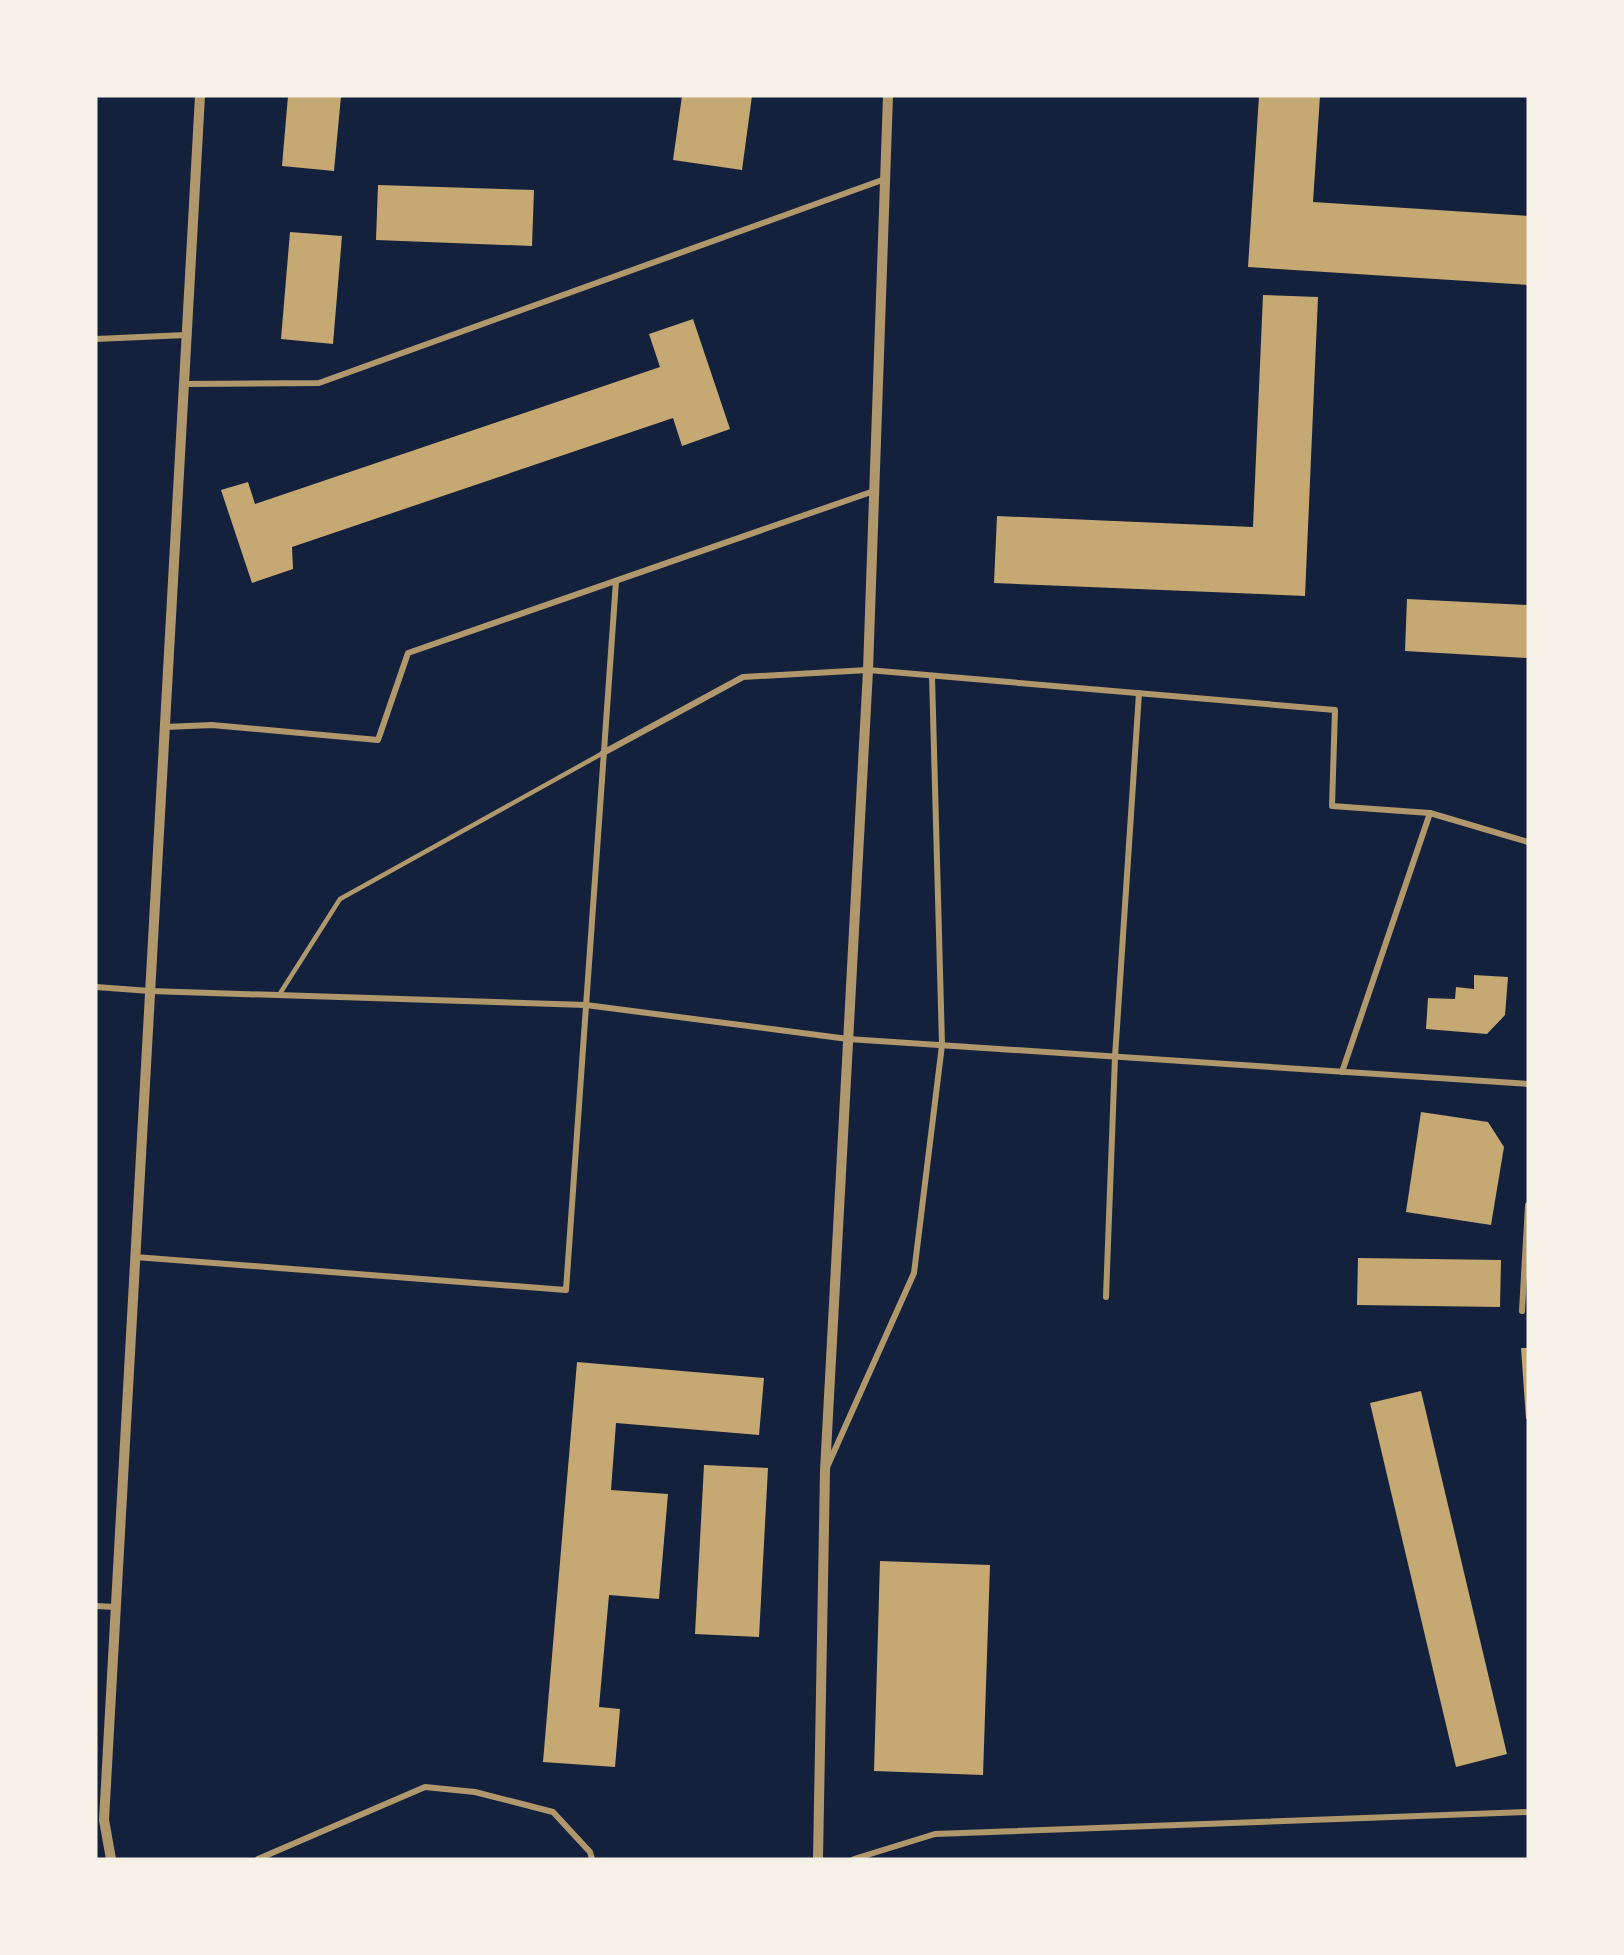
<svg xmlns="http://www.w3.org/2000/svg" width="1624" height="1955" viewBox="0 0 1624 1955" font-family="Figtree,sans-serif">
  <rect width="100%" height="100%" fill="#14213d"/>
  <g fill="#c6a872">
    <polygon points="288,96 341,96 334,171 282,166"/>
    <polygon points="682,96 752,96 742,170 673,160"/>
    <polygon points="1259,96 1320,96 1313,202 1528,216 1528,285 1248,267"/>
    <polygon points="378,185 534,190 532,246 376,240"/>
    <polygon points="290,232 342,236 333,344 281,339"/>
    <polygon points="1263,295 1318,297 1305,596 994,583 997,516 1253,527"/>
    <polygon points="693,319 730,429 682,446 673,418 292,547 293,569 252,583 221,490 248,482 255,504 660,367 649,334"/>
    <polygon points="1407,599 1528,605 1528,658 1405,651"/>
    <polygon points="1474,975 1508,977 1505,1015 1487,1034 1426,1029 1428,998 1455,999 1456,987 1474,989"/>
    <polygon points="1421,1112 1488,1122 1504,1147 1491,1225 1406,1212"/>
    <polygon points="1358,1258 1501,1260 1500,1307 1357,1305"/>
    <polygon points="1521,1348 1528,1348 1528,1418 1526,1419"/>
    <polygon points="577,1362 764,1378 759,1435 616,1423 611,1490 668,1494 659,1599 609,1595 599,1707 620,1709 615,1767 543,1762"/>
    <polygon points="1421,1391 1507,1754 1456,1767 1370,1403"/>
    <polygon points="704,1465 768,1468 759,1637 695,1634"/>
    <polygon points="880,1561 990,1565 983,1775 874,1771"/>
  </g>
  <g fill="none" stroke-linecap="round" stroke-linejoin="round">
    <polyline stroke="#b1986c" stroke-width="4.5" points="279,995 340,899 603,753"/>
    <g stroke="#b1986c" stroke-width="6">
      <polyline points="96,339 186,335"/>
      <polyline points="184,384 319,383 885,179"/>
      <polyline points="165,727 212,725 378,740 408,653 874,491"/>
      <polyline points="603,753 743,677 868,670 1335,710 1332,806 1430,813 1528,842"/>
      <polyline points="96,987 150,991 586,1005 848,1039 1528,1084"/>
      <polyline points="1342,1072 1430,813"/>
      <polyline points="135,1257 566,1290 616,581"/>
      <polyline points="1106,1297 1115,1057 1139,693"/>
      <polyline points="1522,1311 1528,1205"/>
      <polyline points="828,1465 914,1273 942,1045 932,676"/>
      <polyline points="96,1606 116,1607"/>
      <polyline points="258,1859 425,1787 475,1792 553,1812 590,1852 592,1859"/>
      <polyline points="854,1859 935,1834 1528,1812"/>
    </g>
    <g stroke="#b1986c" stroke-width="10">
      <polyline points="111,1859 104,1820 200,96"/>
      <polyline points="818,1859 825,1471 868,670 888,96"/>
    </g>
  </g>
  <rect width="1624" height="1955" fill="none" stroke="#f6f1e7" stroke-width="195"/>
</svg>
